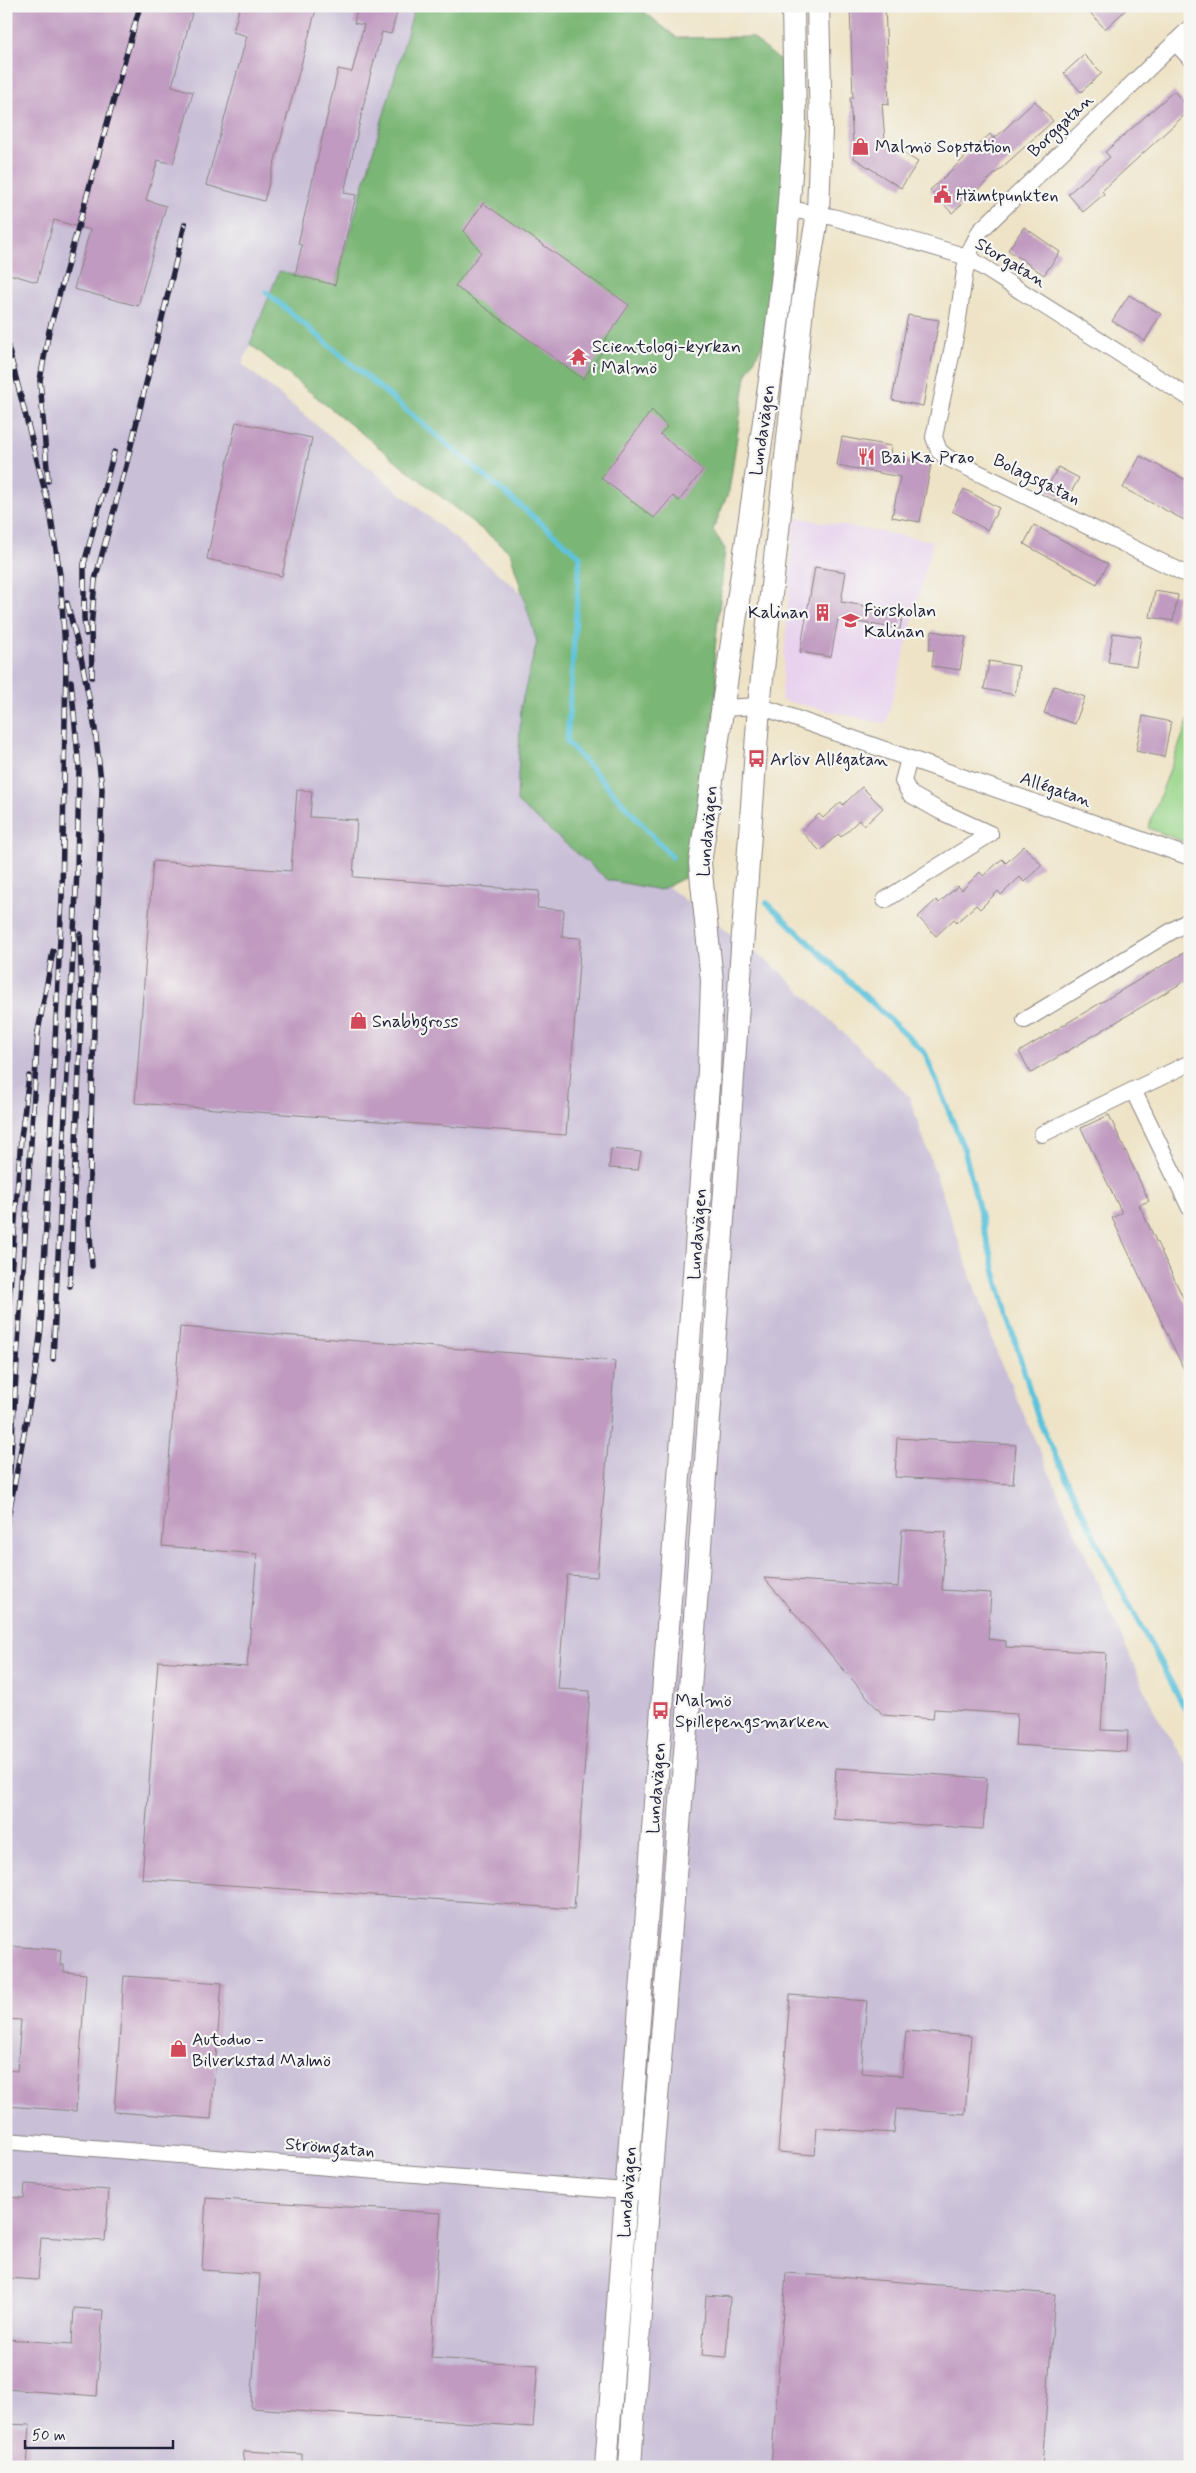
<svg xmlns="http://www.w3.org/2000/svg" width="1196" height="2473" viewBox="0 0 1196 2473" font-family="Mynerve,sans-serif">
  <rect width="100%" height="100%" fill="#f6f6f2"/>
  <filter id="ink" filterUnits="userSpaceOnUse"><feTurbulence type="fractalNoise" baseFrequency=".02" numOctaves="2"/><feDisplacementMap in="SourceGraphic" scale="10" xChannelSelector="R" yChannelSelector="G"/><feConvolveMatrix kernelMatrix="1 2 1 2 8 2 1 2 1" color-interpolation-filters="sRGB"/></filter>
  <filter id="wash" filterUnits="userSpaceOnUse"><feTurbulence type="fractalNoise" baseFrequency=".0096" numOctaves="4" result="noise"/><feDisplacementMap in="SourceGraphic" scale="20" xChannelSelector="R" yChannelSelector="G"/><feGaussianBlur stdDeviation="1.12" result="paint"/><feColorMatrix in="noise" values="0 0 0 0 0 0 0 0 0 0 0 0 0 0 0 0 0 1.4 0 .05"/><feComposite in="paint" operator="in"/></filter>
  <g filter="url(#wash)">
    <rect width="100%" height="100%" fill="#eee3c6"/>
    <polygon fill="#e8d2ee" points="794,517 933,541 886,724 781,700"/>
    <polygon fill="#c9bfd7" points="6,6 414,6 343,290 282,278 242,364 549,615 588,827 776,968 909,1096 998,1356 1155,1713 1190,1769 1190,2467 6,2467"/>
    <polygon fill="#99d589" stroke="#5e7c62" points="1190,716 1190,844 1148,828"/>
    <polygon fill="#7ab675" stroke="#4e6c58" points="415,6 637,6 677,38 752,37 785,65 789,121 770,330 746,376 729,491 713,530 725,549 714,660 718,686 697,828 686,877 660,890 608,880 517,802 521,705 537,642 510,552 250,344 279,271 335,284"/>
    <g fill="none" stroke-linecap="round" stroke-linejoin="round">
      <g stroke="#5dc3db" stroke-width="5.5">
        <polyline points="266,292 580,556 567,742 672,857"/>
        <polyline points="767,903 925,1053 964,1149 997,1280 1039,1421 1105,1559 1190,1718"/>
      </g>
    </g>
    <g id="blocks">
      <g fill="#c09ac0">
        <polygon points="6,6 194,6 172,86 193,92 173,164 158,160 146,200 166,206 138,306 74,289 90,230 54,220 37,282 6,273"/>
        <polygon points="240,6 317,6 264,201 206,185 247,36 233,32"/>
        <polygon points="358,6 399,6 391,34 382,32 370,76 344,193 356,195 335,285 295,275 302,245 298,244 338,69 352,72 364,25 354,23"/>
        <polygon points="850,6 885,6 889,105 882,103 885,141 918,162 901,188 854,158 850,98 853,98"/>
        <polygon points="1084,6 1130,6 1105,29"/>
        <polygon points="1084,55 1102,73 1081,92 1064,73"/>
        <polygon points="1174,91 1190,110 1102,191 1104,194 1083,212 1068,194 1110,157 1105,152"/>
        <polygon points="1035,101 1053,121 952,213 930,190 990,134 994,139"/>
        <polygon points="483,203 629,305 598,350 601,353 583,379 455,286 481,252 464,231"/>
        <polygon points="1024,227 1060,252 1044,275 1008,250"/>
        <polygon points="1129,295 1161,314 1145,341 1112,321"/>
        <polygon points="908,315 939,320 923,406 892,400"/>
        <polygon points="652,410 667,427 660,434 703,470 679,501 673,496 654,518 601,478"/>
        <polygon points="236,422 312,438 282,576 207,559"/>
        <polygon points="842,437 891,446 890,457 931,464 920,522 892,517 900,477 837,465"/>
        <polygon points="1140,456 1190,482 1190,523 1123,488"/>
        <polygon points="1058,467 1079,478 1066,501 1046,490"/>
        <polygon points="964,489 999,508 987,530 952,511"/>
        <polygon points="1034,525 1108,564 1097,584 1024,544"/>
        <polygon points="815,567 846,572 841,602 903,612 900,629 838,619 831,657 800,652"/>
        <polygon points="1155,591 1178,595 1173,621 1150,617"/>
        <polygon points="932,631 966,637 960,670 932,666 934,650 929,650"/>
        <polygon points="1113,633 1141,637 1136,666 1108,662"/>
        <polygon points="989,661 1019,666 1015,695 984,689"/>
        <polygon points="1054,686 1085,697 1075,724 1044,713"/>
        <polygon points="1143,716 1171,722 1164,757 1136,751"/>
        <polygon points="862,787 883,808 864,826 859,820 841,837 838,834 820,851 801,831 819,814 823,818 841,802 843,805"/>
        <polygon points="297,790 312,791 310,817 357,820 353,877 539,891 537,908 564,910 562,937 581,938 566,1135 135,1103 153,861 291,871"/>
        <polygon points="1024,846 1042,865 1024,882 1020,877 1001,895 998,891 980,909 976,905 957,922 954,919 936,936 918,917 936,900 939,903 958,886 962,890 980,872 983,876 1002,859 1006,863"/>
        <polygon points="1190,949 1190,978 1031,1073 1019,1052"/>
        <polygon points="1109,1115 1149,1201 1139,1205 1190,1312 1190,1382 1112,1218 1122,1213 1081,1128"/>
        <polygon points="611,1149 641,1152 638,1170 609,1168"/>
        <polygon points="180,1327 615,1361 597,1577 567,1575 558,1689 590,1691 574,1909 142,1879 158,1661 247,1667 257,1554 162,1546"/>
        <polygon points="897,1438 1016,1445 1013,1484 895,1477"/>
        <polygon points="902,1530 946,1532 942,1590 991,1593 988,1639 1006,1641 1006,1647 1106,1653 1101,1730 1128,1731 1127,1752 1015,1745 1017,1714 934,1709 933,1719 883,1715 764,1578 898,1587"/>
        <polygon points="836,1768 987,1778 983,1829 833,1819"/>
        <polygon points="9,1946 61,1950 60,1965 64,1965 64,1972 86,1974 76,2111 6,2106 6,2070 17,2071 21,2020 6,2019"/>
        <polygon points="124,1976 222,1983 211,2119 114,2112"/>
        <polygon points="790,1995 867,2001 861,2073 902,2076 906,2031 971,2036 965,2114 896,2109 894,2133 817,2128 815,2155 778,2152"/>
        <polygon points="25,2184 109,2190 105,2241 41,2237 38,2280 6,2278 6,2197 24,2198"/>
        <polygon points="206,2198 441,2213 431,2358 538,2365 533,2427 251,2408 260,2274 202,2270"/>
        <polygon points="786,2273 1055,2294 1042,2467 771,2467"/>
        <polygon points="706,2295 730,2297 726,2357 702,2355"/>
        <polygon points="74,2308 103,2310 97,2396 6,2389 6,2339 72,2344"/>
        <polygon points="6,2424 30,2425 27,2467 6,2467"/>
        <polygon points="244,2451 302,2454 302,2467 243,2467"/>
      </g>
    </g>
  </g>
  <g filter="url(#ink)">
    <use href="#blocks" fill-opacity="0" stroke="#888280" stroke-width="1"/>
    <g fill="none" stroke-linecap="round" stroke-linejoin="round">
      <defs>
        <g id="street">
          <polyline points="1190,28 980,231 967,257 956,332 934,437 939,451 948,458 1190,576"/>
          <polyline points="1175,42 1190,58"/>
          <polyline points="790,209 833,217 967,257 1190,398"/>
          <polyline points="722,708 759,706 774,711 1190,857"/>
          <polyline points="909,759 903,781 910,794 940,811 990,834"/>
          <polyline points="885,900 990,834"/>
          <polyline points="1025,1020 1190,920"/>
          <polyline points="1133,1090 1190,1208"/>
          <polyline points="1042,1134 1190,1063"/>
          <polyline points="6,2141 637,2192"/>
        </g>
        <g id="secondary">
          <polyline points="606,2467 709,1071 712,981 700,863 773,359 785,256 795,119 793,6"/>
          <polyline points="630,2467 642,2283 689,1703 759,706 803,300 818,213 821,128 818,6"/>
        </g>
      </defs>
      <use href="#street" stroke="#888280" stroke-width="18"/>
      <use href="#secondary" stroke="#888280" stroke-width="24"/>
      <use href="#street" stroke="#fff" stroke-width="16"/>
      <use href="#secondary" stroke="#fff" stroke-width="22"/>
      <defs>
        <g id="rail">
          <polyline points="6,339 50,511 60,575 66,663 62,898 41,1328 35,1375 6,1529"/>
          <polyline points="48,481 40,380 49,331 140,6"/>
          <polyline points="67,603 81,657 95,729 102,789 91,1122"/>
          <polyline points="86,634 84,618 84,564 114,452"/>
          <polyline points="92,677 91,629 95,580 126,466 185,224"/>
          <polyline points="37,1037 53,951"/>
          <polyline points="91,1116 89,1220 92,1266"/>
          <polyline points="70,1286 82,999 80,934"/>
          <polyline points="6,1345 21,1138 29,1076"/>
          <polyline points="53,1359 77,871 79,768 71,681"/>
          <polyline points="9,1486 38,1032"/>
        </g>
      </defs>
      <use href="#rail" stroke="#22223b" stroke-width="5.5"/>
      <use href="#rail" stroke="#f6f6f2" stroke-width="4" stroke-dasharray="11" stroke-linecap="butt"/>
    </g>
  </g>
  <defs>
    <symbol id="shop-bare" viewBox="-9 -9 18 18"><path d="M-5-2.5h2.3a2.7 3.5 0 0 1 5.4 0H5L5.5 6h-11ZM-1.5-2.5h3a1.5 2.3 0 0 0-3 0Z" fill="#d1495b" stroke="#f6f6f2" stroke-width="2.5" paint-order="stroke"/></symbol>
    <symbol id="civic-bare" viewBox="-9 -9 18 18"><path d="M-.6-6.5H3V-4.5H.6V-3L4-1V1h2V6H-6V1h2V-1L-.6-3ZM-1.2 2.5V6h2.4V2.5Z" fill="#d1495b" stroke="#f6f6f2" stroke-width="2.5" paint-order="stroke"/></symbol>
    <symbol id="temple-bare" viewBox="-9 -9 18 18"><path d="M0-6L5-2H3V0L6.5 2.5H4V6H1.5V3h-3V6H-4V2.5H-6.5L-3 0V-2H-5Z" fill="#d1495b" stroke="#f6f6f2" stroke-width="2.5" paint-order="stroke"/></symbol>
    <symbol id="restaurant-bare" viewBox="-9 -9 18 18"><path d="M-5-6h1v4h1v-4h1v4h1v-4h1v5L-1.5 .5V6h-2V.5L-5-1ZM5-6V6H3V1.5H1.5Q1.5-4 5-6Z" fill="#d1495b" stroke="#f6f6f2" stroke-width="2.5" paint-order="stroke"/></symbol>
    <symbol id="building-bare" viewBox="-9 -9 18 18"><path d="M-4-6H4V6H1V3H-1V6H-4ZM-2.5-4.3h1.7v1.8h-1.7ZM.8-4.3h1.7v1.8H.8ZM-2.5-1h1.7V.8h-1.7ZM.8-1h1.7V.8H.8Z" fill="#d1495b" stroke="#f6f6f2" stroke-width="2.5" paint-order="stroke"/></symbol>
    <symbol id="school-bare" viewBox="-9 -9 18 18"><path d="M0-5L7-2L0 1L-7-2ZM-4 1L0 2.5L4 1V4Q0 6-4 4Z" fill="#d1495b" stroke="#f6f6f2" stroke-width="2.5" paint-order="stroke"/></symbol>
    <symbol id="bus-bare" viewBox="-9 -9 18 18"><path d="M-5-6H5V4H4V6H2V4H-2V6H-4V4H-5ZM-3.5-4V0h7V-4ZM-3.5 1.2v1.5H-2V1.2ZM2 1.2v1.5H3.5V1.2Z" fill="#d1495b" stroke="#f6f6f2" stroke-width="2.5" paint-order="stroke"/></symbol>
  </defs>
  <g fill-rule="evenodd">
    <use href="#shop-bare" x="848" y="134" width="25" height="25"/>
    <use href="#civic-bare" x="930" y="182" width="25" height="25"/>
    <use href="#temple-bare" x="566" y="344" width="25" height="25"/>
    <use href="#restaurant-bare" x="854" y="444" width="25" height="25"/>
    <use href="#building-bare" x="810" y="600" width="25" height="25"/>
    <use href="#school-bare" x="838" y="608" width="25" height="25"/>
    <use href="#bus-bare" x="744" y="746" width="25" height="25"/>
    <use href="#shop-bare" x="346" y="1008" width="25" height="25"/>
    <use href="#bus-bare" x="648" y="1698" width="25" height="25"/>
    <use href="#shop-bare" x="166" y="2036" width="25" height="25"/>
  </g>
  <g text-anchor="middle" stroke-width="4.5" stroke-linejoin="round" paint-order="stroke">
    <g font-size="18" fill="#22223b" stroke="#f6f6f2">
      <text transform="translate(1060 125) rotate(-44)" y="6">Borggatan</text>
      <text transform="translate(1011 262) rotate(31)" y="6">Storgatan</text>
      <text transform="translate(762 430) rotate(-82)" y="6">Lundavägen</text>
      <text transform="translate(1037 479) rotate(26)" y="6">Bolagsgatan</text>
      <text transform="translate(1056 789) rotate(19)" y="6">Allégatan</text>
      <text transform="translate(707 831) rotate(-85)" y="6">Lundavägen</text>
      <text transform="translate(697 1234) rotate(-86)" y="6">Lundavägen</text>
      <text transform="translate(656 1788) rotate(-86)" y="6">Lundavägen</text>
      <text transform="translate(330 2147) rotate(5)" y="6">Strömgatan</text>
      <text transform="translate(627 2192) rotate(-86)" y="6">Lundavägen</text>
    </g>
    <g font-size="18" fill="#22223b" stroke="#f6f6f2" text-anchor="start">
      <text x="875" y="152">Malmö Sopstation</text>
      <text x="956" y="201">Hämtpunkten</text>
      <text x="592" y="352">Scientologi-kyrkan<tspan x="592" dy="21">i Malmö</tspan></text>
      <text x="881" y="463">Bai Ka Prao</text>
      <text x="864" y="616">Förskolan<tspan x="864" dy="21">Kalinan</tspan></text>
      <text x="809" y="618" text-anchor="end">Kalinan</text>
      <text x="770" y="765">Arlöv Allégatan</text>
      <text x="372" y="1027">Snabbgross</text>
      <text x="675" y="1706">Malmö<tspan x="675" dy="21">Spillepengsmarken</tspan></text>
      <text x="192" y="2045">Autoduo -<tspan x="192" dy="21">Bilverkstad Malmö</tspan></text>
    </g>
  </g>
  <rect width="1196" height="2473" fill="none" stroke="#f6f6f2" stroke-width="25"/>
  <path d="M25 2440v8h148v-8" fill="none" stroke="#22223b" stroke-width="2.5"/>
  <text x="32" y="2440" font-size="15" fill="#22223b" stroke="#f6f6f2" stroke-width="4" paint-order="stroke">50 m</text>
</svg>
